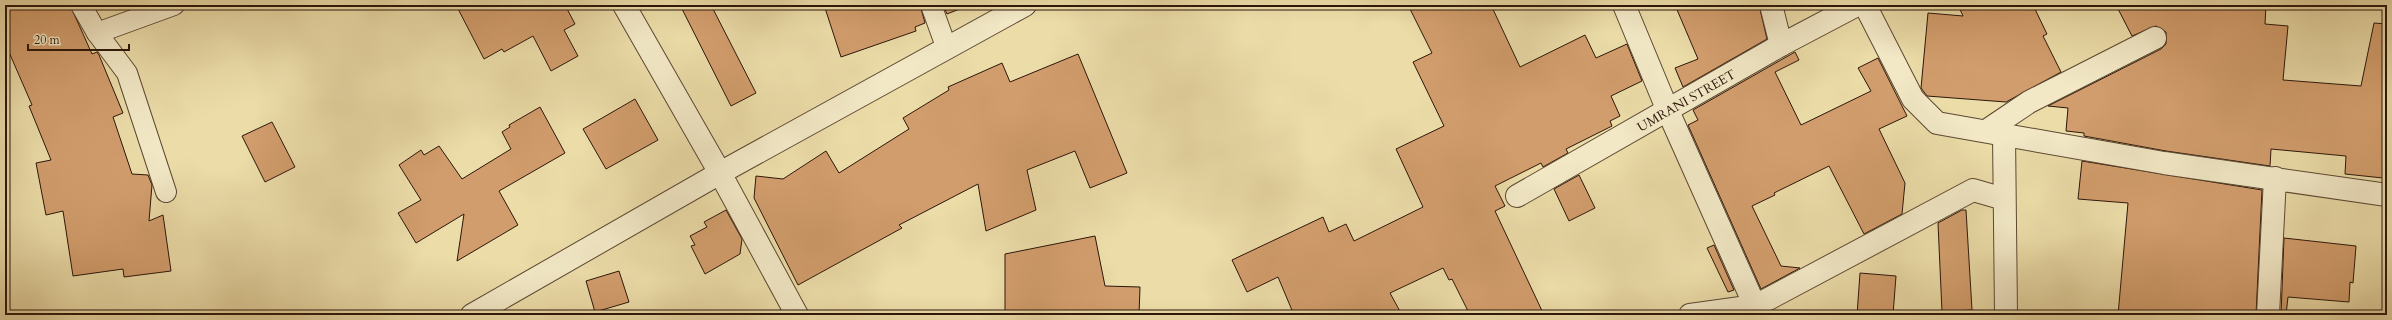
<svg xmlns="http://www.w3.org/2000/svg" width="2392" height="320" viewBox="0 0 2392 320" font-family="Cardo,serif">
  <rect width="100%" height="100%" fill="#ebdca8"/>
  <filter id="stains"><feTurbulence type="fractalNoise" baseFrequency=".005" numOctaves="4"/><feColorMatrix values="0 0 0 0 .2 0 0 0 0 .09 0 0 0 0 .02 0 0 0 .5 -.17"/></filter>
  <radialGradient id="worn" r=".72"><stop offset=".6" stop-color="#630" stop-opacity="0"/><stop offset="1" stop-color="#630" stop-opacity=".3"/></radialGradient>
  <g fill="#d29d6c" stroke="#2c160a">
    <polygon points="5,5 70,5 92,54 97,52 99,55 123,113 113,117 132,174 148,175 152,185 149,221 163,215 171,271 124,277 123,269 73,276 63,211 46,215 36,163 51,160 29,106 32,105 5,43"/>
    <polygon points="456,5 565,5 575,24 564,30 578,56 551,71 533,36 504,52 502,49 484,59"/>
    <polygon points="680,5 711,5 756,93 731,106"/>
    <polygon points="824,5 920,5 925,23 915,27 916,31 841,57"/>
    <polygon points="943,5 967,5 967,6 947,14"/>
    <polygon points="1408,5 1491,5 1520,67 1585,35 1596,58 1627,44 1642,81 1611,96 1620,116 1610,121 1612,126 1566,149 1568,153 1543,167 1541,163 1495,186 1505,206 1495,211 1544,315 1470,315 1452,279 1449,280 1443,268 1390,293 1402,315 1294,315 1278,277 1247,292 1232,260 1323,217 1329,232 1346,224 1354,241 1423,207 1396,149 1444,126 1413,62 1432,53"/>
    <polygon points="1675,5 1759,5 1767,39 1683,87 1675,68 1698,59"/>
    <polygon points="1958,5 2033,5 2047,34 2043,36 2061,72 2006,102 1927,96 1921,88 1928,13 1963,16"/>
    <polygon points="2116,5 2266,5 2265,24 2288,26 2283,80 2361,86 2374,23 2387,24 2387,160 2385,160 2383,178 2345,174 2346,156 2271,149 2270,166 2166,151 2084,136 2084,133 2066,131 2068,108 2048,106 2161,49 2166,44 2166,32 2156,26 2132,36"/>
    <polygon points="1795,52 1799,60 1775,72 1801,125 1871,91 1858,68 1878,58 1907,116 1879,129 1905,183 1902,214 1864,234 1829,166 1774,193 1775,195 1752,206 1781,266 1800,268 1761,289 1688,125 1698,120 1693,110"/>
    <polygon points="1078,54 1127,173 1090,188 1075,151 1027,170 1036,210 986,231 978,184 899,225 902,228 798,285 754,198 756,176 783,179 826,151 839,173 909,129 903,118 949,90 948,87 1002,63 1010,82"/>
    <polygon points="635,99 658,140 606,169 583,129"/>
    <polygon points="540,107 565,153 499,191 518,225 457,261 464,214 416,243 398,213 421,200 399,165 421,150 424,155 439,146 462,179 511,149 502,132 510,127 509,125"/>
    <polygon points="272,122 295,167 265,182 242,136"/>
    <polygon points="2082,161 2262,190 2256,315 2118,315 2128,203 2078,199"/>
    <polygon points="1579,175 1595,208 1569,221 1554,189"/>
    <polygon points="726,210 742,239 740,254 705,274 691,246 695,245 690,236 707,227 704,222"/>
    <polygon points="1962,210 1966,210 1972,310 1942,312 1938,223"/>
    <polygon points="1095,236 1105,286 1140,287 1139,315 1005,315 1005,254"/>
    <polygon points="2284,238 2356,246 2353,283 2350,282 2349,302 2288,297 2286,315 2281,315"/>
    <polygon points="1714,245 1734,290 1728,292 1707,248"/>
    <polygon points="619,271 629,302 595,312 586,281"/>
    <polygon points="1860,273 1896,276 1893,315 1857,315"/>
  </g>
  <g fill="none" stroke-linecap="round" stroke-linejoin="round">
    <defs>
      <g id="lane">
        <polyline points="81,5 97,33 127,73 166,192"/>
        <polyline points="931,5 947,49"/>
        <polyline points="97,33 174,5"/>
      </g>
      <g id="street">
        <polyline points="624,5 720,173 797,315"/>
        <polyline points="1624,5 1668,111 1755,306"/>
        <polyline points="1771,5 1781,45"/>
        <polyline points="1865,5 1913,99 1937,123 2164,163 2387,195"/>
        <polyline points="1986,131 2029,102 2155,38"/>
        <polyline points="2004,134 2006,315"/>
        <polyline points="1517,196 1781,45 1857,5"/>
        <polyline points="472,315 720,173 1025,5"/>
        <polyline points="1690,315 1755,306 1973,190 2004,199"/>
        <polyline points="2268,315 2275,178"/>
      </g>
    </defs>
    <use href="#lane" stroke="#5c4832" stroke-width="22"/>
    <use href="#street" stroke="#5c4832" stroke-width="24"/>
    <use href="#lane" stroke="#f2e8c6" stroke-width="20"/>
    <use href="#street" stroke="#f2e8c6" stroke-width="22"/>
  </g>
  <g text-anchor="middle" stroke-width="3.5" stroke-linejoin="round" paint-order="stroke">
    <g font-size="13" fill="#2c160a" stroke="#f2e8c6">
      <text transform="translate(1686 100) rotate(-30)" y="5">UMRANI STREET</text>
    </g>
  </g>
  <rect width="2392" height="320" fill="none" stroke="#ebdca8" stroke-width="20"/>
  <rect x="6" y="6" width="2380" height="308" fill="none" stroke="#2c160a" stroke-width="2"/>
  <rect x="10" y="10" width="2372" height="300" fill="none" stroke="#2c160a"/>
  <path d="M28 44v6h101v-6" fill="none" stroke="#2c160a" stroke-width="2"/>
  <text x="34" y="44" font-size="12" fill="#2c160a" stroke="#f2e8c6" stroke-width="3" paint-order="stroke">20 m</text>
  <rect width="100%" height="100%" filter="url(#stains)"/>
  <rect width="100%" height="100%" fill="url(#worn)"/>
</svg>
